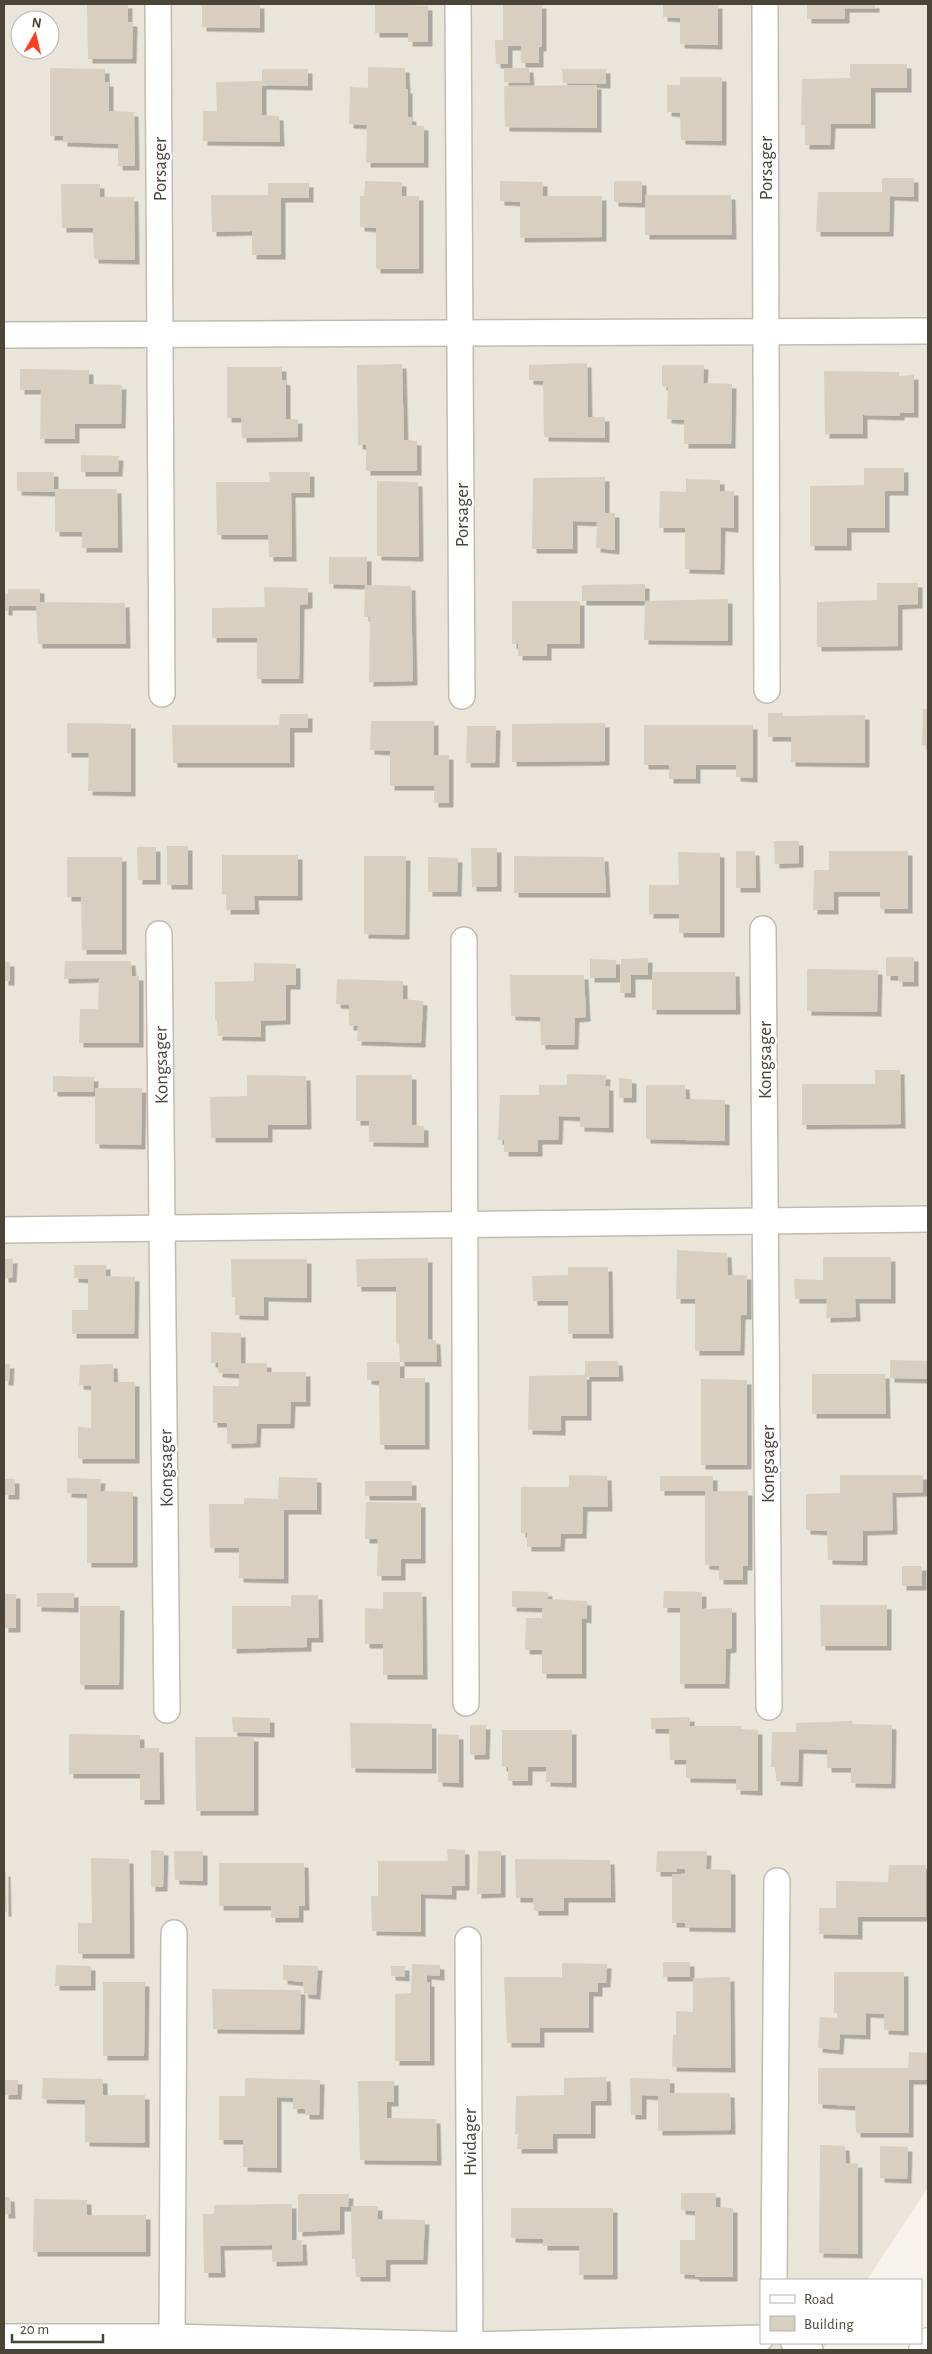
<svg xmlns="http://www.w3.org/2000/svg" width="932" height="2354" viewBox="0 0 932 2354" font-family="'Alegreya Sans',sans-serif">
  <defs>
    <filter id="shadow"><feDropShadow dx="4.5" dy="4.5" stdDeviation="0" flood-color="#0004"/></filter>
  </defs>
  <rect width="100%" height="100%" fill="#f6f3ec"/>
  <path fill="#eae5da" fill-rule="evenodd" d="M4,4H928V2187L867,2280H761V2343H827L822,2350H4ZM20,20H50V50H20Z"/>
  <g fill="#d8cfc1" filter="url(#shadow)">
    <polygon points="87,4 128,4 128,22 133,22 132,59 88,59"/>
    <polygon points="202,4 260,4 260,28 202,27"/>
    <polygon points="375,4 428,6 428,42 408,42 408,33 375,33"/>
    <polygon points="503,4 542,4 542,47 539,47 539,63 521,63 521,46 508,46 508,64 496,64 495,40 503,40"/>
    <polygon points="663,4 718,4 718,45 680,44 680,18 663,17"/>
    <polygon points="807,4 875,4 875,8 845,8 845,19 807,19"/>
    <polygon points="850,64 907,64 907,88 871,88 871,124 831,124 830,145 805,145 805,125 801,125 802,79 850,78"/>
    <polygon points="368,67 405,68 406,89 408,89 408,117 412,117 412,125 424,126 424,163 366,163 367,125 349,124 350,87 368,88"/>
    <polygon points="50,68 105,69 105,82 109,82 109,111 134,112 135,166 118,166 118,144 63,142 63,136 50,136"/>
    <polygon points="504,68 529,68 530,83 504,82"/>
    <polygon points="262,69 308,69 308,86 262,85 262,115 279,116 280,142 203,141 203,111 217,111 216,82 262,81"/>
    <polygon points="562,69 606,69 606,84 563,83"/>
    <polygon points="680,77 722,77 722,141 681,140 680,113 667,112 667,85 680,85"/>
    <polygon points="597,85 597,128 505,127 504,86"/>
    <polygon points="882,178 914,178 914,197 890,196 889,232 816,232 818,192 882,192"/>
    <polygon points="365,181 402,182 402,196 419,196 419,269 376,269 376,228 360,227 360,196 364,196"/>
    <polygon points="500,181 543,182 543,196 602,196 602,237 520,238 520,202 500,201"/>
    <polygon points="614,181 642,181 642,203 614,202"/>
    <polygon points="268,183 309,183 309,198 281,198 281,255 252,255 252,231 212,232 211,195 268,195"/>
    <polygon points="61,184 100,184 100,197 134,197 135,260 94,259 93,228 62,228"/>
    <polygon points="645,195 731,195 732,235 645,235"/>
    <polygon points="587,363 588,417 605,417 605,438 544,437 543,381 529,380 529,365"/>
    <polygon points="402,364 404,440 417,441 417,471 366,471 366,445 358,445 357,365"/>
    <polygon points="662,365 704,365 703,383 732,384 731,444 684,444 684,420 667,419 668,387 662,386"/>
    <polygon points="227,367 282,367 282,380 286,381 286,419 298,419 298,437 242,438 241,418 227,418"/>
    <polygon points="20,369 89,370 89,384 122,385 121,424 75,424 75,439 40,439 41,390 20,390"/>
    <polygon points="824,371 899,372 899,376 914,375 914,413 900,413 900,416 863,415 863,434 825,434"/>
    <polygon points="81,455 119,456 118,472 81,472"/>
    <polygon points="864,468 904,468 904,491 885,491 885,528 847,528 847,546 810,546 810,486 864,485"/>
    <polygon points="17,472 54,472 54,489 117,489 118,548 82,548 82,532 55,532 55,492 17,491"/>
    <polygon points="269,472 310,472 310,493 291,493 292,557 269,557 268,535 217,535 216,482 270,482"/>
    <polygon points="605,477 605,513 615,513 615,550 596,548 597,522 573,521 573,549 532,549 533,478"/>
    <polygon points="686,479 720,480 720,491 734,491 734,528 721,527 720,570 685,569 685,528 659,528 660,491 686,492"/>
    <polygon points="377,481 418,482 419,557 377,556"/>
    <polygon points="329,557 367,557 367,585 411,586 413,681 369,682 370,617 364,617 365,585 329,584"/>
    <polygon points="877,583 918,583 918,604 898,605 898,646 817,647 817,602 877,600"/>
    <polygon points="645,584 645,601 582,601 582,585"/>
    <polygon points="264,587 308,588 308,604 300,605 299,679 257,679 257,638 212,638 212,608 265,607"/>
    <polygon points="8,589 40,589 40,602 125,603 126,644 38,644 36,606 8,606 8,611 4,611 4,594 8,594"/>
    <polygon points="728,599 728,641 644,640 645,601"/>
    <polygon points="512,601 580,601 580,644 547,644 547,656 518,656 518,644 512,644"/>
    <polygon points="923,709 928,709 928,746 922,745"/>
    <polygon points="768,713 783,713 783,716 865,715 865,763 791,762 791,737 768,737"/>
    <polygon points="280,714 308,714 308,728 290,728 290,763 173,763 172,725 279,725"/>
    <polygon points="371,721 434,721 434,755 449,755 449,803 434,803 434,786 390,786 390,751 370,750"/>
    <polygon points="67,723 131,724 131,792 88,791 89,753 67,753"/>
    <polygon points="605,723 605,761 512,762 512,724"/>
    <polygon points="644,725 753,725 753,778 736,777 736,765 696,765 696,779 669,779 669,765 644,765"/>
    <polygon points="467,726 496,726 495,763 466,763"/>
    <polygon points="774,841 799,841 799,863 775,864"/>
    <rect x="167" y="846" width="21" height="39"/>
    <polygon points="137,847 156,847 156,880 138,880"/>
    <polygon points="471,848 497,848 497,887 472,887"/>
    <polygon points="736,851 755,851 756,888 736,888"/>
    <polygon points="829,851 908,851 908,909 880,909 880,892 834,892 834,910 813,910 814,870 829,870"/>
    <polygon points="678,852 720,853 720,933 679,933 679,914 649,914 649,885 679,885"/>
    <polygon points="222,855 298,855 298,896 254,896 255,910 226,910 226,895 222,895"/>
    <polygon points="364,856 406,856 405,935 364,934"/>
    <polygon points="514,856 604,857 606,893 514,893"/>
    <polygon points="67,857 122,857 122,950 82,950 81,897 67,897"/>
    <polygon points="428,857 458,858 457,892 428,892"/>
    <polygon points="886,957 914,957 914,982 898,982 898,976 886,976"/>
    <polygon points="648,958 648,975 631,975 631,993 620,993 621,959"/>
    <polygon points="590,959 616,960 616,978 590,978"/>
    <polygon points="65,961 131,961 132,976 139,976 139,1043 79,1043 80,1009 98,1009 99,978 64,979"/>
    <rect x="4" y="962" width="6" height="19"/>
    <polygon points="254,963 296,964 296,985 286,985 286,1020 261,1021 261,1037 218,1036 217,1021 215,1020 215,982 254,981"/>
    <polygon points="807,969 878,970 877,1012 807,1011"/>
    <polygon points="652,972 735,972 736,1010 652,1010"/>
    <polygon points="510,975 584,975 586,1017 575,1018 574,1045 541,1045 540,1017 511,1016"/>
    <polygon points="337,979 403,981 403,999 423,1001 421,1043 357,1041 358,1026 349,1026 349,1005 336,1004"/>
    <polygon points="875,1070 900,1070 901,1124 802,1125 802,1084 875,1084"/>
    <polygon points="567,1074 606,1075 605,1086 609,1086 609,1128 580,1127 580,1117 559,1116 558,1140 538,1140 538,1152 504,1152 504,1140 498,1140 500,1095 539,1095 539,1085 567,1085"/>
    <polygon points="247,1075 306,1076 307,1125 268,1125 268,1138 211,1138 210,1097 247,1096"/>
    <polygon points="356,1075 412,1075 412,1125 424,1126 424,1143 369,1142 369,1121 356,1121"/>
    <polygon points="53,1076 94,1077 93,1092 53,1092"/>
    <polygon points="619,1078 632,1079 632,1098 619,1098"/>
    <polygon points="646,1085 685,1085 686,1099 725,1100 725,1141 646,1139"/>
    <polygon points="95,1088 142,1088 141,1145 95,1144"/>
    <polygon points="677,1250 727,1253 728,1275 747,1275 747,1315 741,1315 740,1351 695,1351 695,1299 676,1299"/>
    <polygon points="823,1257 891,1257 891,1299 855,1299 856,1317 826,1318 827,1299 795,1299 794,1279 823,1280"/>
    <polygon points="428,1258 428,1339 436,1340 437,1362 400,1362 400,1378 425,1378 425,1445 380,1445 379,1381 367,1380 367,1362 400,1362 399,1344 396,1343 396,1287 357,1287 356,1259"/>
    <polygon points="4,1259 13,1259 12,1278 4,1278"/>
    <polygon points="231,1259 307,1259 307,1298 264,1297 264,1316 235,1315 235,1297 232,1297"/>
    <polygon points="74,1265 106,1265 106,1276 135,1277 134,1334 72,1334 72,1310 88,1310 88,1279 74,1278"/>
    <polygon points="568,1267 608,1267 609,1334 568,1334 568,1301 533,1301 532,1276 568,1275"/>
    <polygon points="211,1332 241,1333 241,1363 267,1363 267,1372 306,1372 306,1402 291,1402 290,1424 257,1424 256,1443 227,1444 227,1423 213,1423 213,1386 239,1386 239,1374 218,1373 218,1363 211,1363"/>
    <polygon points="890,1360 928,1361 928,1379 890,1378"/>
    <polygon points="585,1361 618,1361 619,1377 587,1377 587,1416 561,1416 561,1431 528,1430 529,1376 585,1375"/>
    <polygon points="4,1364 10,1364 9,1381 4,1381"/>
    <polygon points="113,1364 114,1382 135,1382 135,1459 78,1459 78,1427 91,1428 91,1386 79,1385 80,1365"/>
    <polygon points="812,1374 885,1374 886,1414 812,1414"/>
    <polygon points="701,1379 747,1380 747,1465 701,1465"/>
    <polygon points="569,1475 607,1476 608,1507 583,1507 582,1534 561,1534 560,1547 527,1547 527,1533 521,1533 521,1487 569,1487"/>
    <polygon points="840,1475 923,1475 923,1492 892,1493 893,1530 863,1531 863,1561 828,1560 827,1531 806,1530 806,1494 840,1493"/>
    <polygon points="660,1476 713,1476 713,1491 748,1491 748,1566 743,1566 743,1580 719,1580 719,1566 705,1565 705,1491 660,1491"/>
    <polygon points="279,1477 317,1478 317,1510 284,1510 284,1579 239,1578 239,1548 210,1548 209,1504 244,1504 244,1498 278,1499"/>
    <polygon points="67,1478 101,1479 100,1491 133,1492 133,1563 87,1563 87,1494 67,1493"/>
    <rect x="4" y="1479" width="11" height="16"/>
    <rect x="365" y="1481" width="47" height="15"/>
    <polygon points="366,1502 421,1503 421,1559 401,1559 401,1576 377,1576 378,1539 365,1539"/>
    <rect x="902" y="1566" width="20" height="20"/>
    <polygon points="512,1591 548,1592 548,1599 587,1601 587,1619 582,1618 582,1674 542,1674 542,1650 525,1650 526,1618 542,1618 542,1608 512,1607"/>
    <polygon points="664,1591 702,1592 702,1609 732,1608 732,1648 726,1649 725,1684 680,1684 680,1608 663,1608"/>
    <polygon points="383,1592 422,1592 423,1675 383,1675 383,1644 365,1644 365,1608 383,1609"/>
    <polygon points="37,1593 74,1593 74,1608 37,1607"/>
    <rect x="4" y="1594" width="12" height="34"/>
    <polygon points="291,1595 318,1595 319,1638 307,1638 307,1647 232,1649 232,1606 291,1606"/>
    <polygon points="820,1605 887,1605 887,1646 821,1646"/>
    <polygon points="80,1606 120,1606 119,1685 80,1685"/>
    <polygon points="232,1717 270,1718 270,1733 233,1732"/>
    <polygon points="690,1717 690,1726 741,1726 741,1729 758,1730 758,1791 736,1790 736,1779 686,1778 686,1760 670,1760 669,1729 651,1729 651,1718"/>
    <polygon points="852,1721 853,1724 892,1725 891,1784 851,1783 851,1768 827,1768 827,1750 799,1749 798,1782 776,1781 776,1767 771,1767 772,1732 796,1732 796,1723"/>
    <polygon points="350,1723 432,1724 432,1769 351,1768"/>
    <polygon points="470,1725 486,1725 485,1755 470,1755"/>
    <polygon points="502,1730 572,1730 572,1783 546,1782 546,1767 528,1767 528,1781 508,1781 508,1767 502,1767"/>
    <polygon points="69,1734 140,1735 140,1748 159,1748 160,1800 140,1800 140,1774 69,1774"/>
    <polygon points="438,1734 459,1735 459,1783 438,1782"/>
    <polygon points="195,1737 254,1737 254,1811 196,1811"/>
    <polygon points="447,1849 465,1850 465,1886 452,1886 452,1895 421,1894 421,1932 372,1931 371,1896 378,1896 378,1861 448,1861"/>
    <polygon points="151,1850 164,1851 163,1887 151,1887"/>
    <polygon points="174,1851 203,1851 203,1881 175,1880"/>
    <polygon points="478,1851 501,1851 501,1893 477,1894"/>
    <polygon points="657,1851 707,1851 706,1869 731,1870 731,1928 685,1927 685,1923 672,1923 672,1874 685,1874 685,1869 677,1869 677,1872 656,1872"/>
    <polygon points="91,1858 129,1859 130,1954 78,1954 78,1923 92,1923"/>
    <polygon points="515,1859 610,1860 611,1898 564,1898 564,1911 534,1911 533,1898 516,1898"/>
    <polygon points="219,1863 304,1863 305,1906 299,1906 299,1918 271,1918 271,1906 219,1906"/>
    <polygon points="889,1865 926,1865 926,1917 858,1917 858,1935 819,1934 819,1908 836,1908 836,1881 888,1882"/>
    <polygon points="4,1872 6,1872 7,1912 4,1912"/>
    <rect x="663" y="1962" width="27" height="15"/>
    <polygon points="562,1963 607,1964 606,1983 598,1983 598,1992 589,1992 589,2028 540,2028 540,2043 507,2043 504,1977 562,1977"/>
    <polygon points="412,1964 440,1965 440,1976 427,1975 427,1982 430,1982 430,2061 395,2061 395,1994 411,1993"/>
    <polygon points="56,1965 91,1966 91,1986 55,1986"/>
    <polygon points="283,1965 318,1966 316,1995 304,1994 303,1982 283,1980"/>
    <polygon points="391,1966 405,1966 405,1977 391,1976"/>
    <polygon points="834,1972 904,1972 904,2031 884,2030 884,2014 866,2013 866,2035 840,2034 839,2050 818,2048 820,2017 837,2018 837,2013 834,2013"/>
    <polygon points="730,1977 731,2068 672,2067 673,2035 676,2035 676,2011 693,2012 693,1978"/>
    <polygon points="103,1982 145,1982 144,2056 103,2056"/>
    <polygon points="212,1989 301,1990 300,2030 213,2029"/>
    <polygon points="909,2052 928,2053 928,2080 909,2080 909,2133 856,2133 855,2106 818,2104 818,2068 908,2068"/>
    <polygon points="606,2077 607,2101 591,2101 591,2134 553,2134 553,2149 517,2149 518,2134 515,2134 516,2096 564,2095 564,2078"/>
    <polygon points="43,2078 103,2079 103,2095 145,2095 145,2143 85,2142 85,2100 42,2099"/>
    <polygon points="245,2078 320,2080 319,2115 305,2115 305,2109 293,2109 293,2098 277,2097 277,2168 243,2167 243,2140 219,2140 219,2096 245,2096"/>
    <polygon points="630,2078 670,2079 670,2093 730,2093 731,2130 658,2131 658,2096 642,2095 642,2115 631,2115"/>
    <polygon points="4,2080 18,2080 17,2095 4,2095"/>
    <polygon points="358,2081 394,2081 394,2102 387,2102 387,2118 436,2119 437,2161 360,2160"/>
    <polygon points="820,2145 845,2146 846,2164 858,2163 858,2254 819,2253"/>
    <polygon points="880,2146 908,2147 907,2179 880,2178"/>
    <polygon points="681,2193 716,2193 716,2207 733,2208 733,2277 695,2277 695,2275 680,2274 680,2240 695,2240 695,2211 681,2210"/>
    <polygon points="298,2194 349,2194 348,2207 340,2207 340,2230 298,2232"/>
    <polygon points="4,2197 10,2197 11,2214 4,2214"/>
    <polygon points="34,2199 87,2200 87,2215 146,2215 146,2252 33,2252"/>
    <polygon points="292,2204 292,2240 302,2240 303,2261 272,2262 272,2245 220,2246 221,2273 204,2273 203,2214 214,2214 214,2205"/>
    <polygon points="351,2206 378,2206 378,2219 425,2220 423,2260 386,2260 386,2277 356,2277 355,2259 352,2259"/>
    <polygon points="511,2208 613,2208 613,2275 579,2275 579,2246 543,2246 543,2239 511,2238"/>
  </g>
  <g fill="none" stroke-linecap="round" stroke-linejoin="round">
    <defs>
      <g id="minor">
        <polyline points="158,4 162,694"/>
        <polyline points="458,4 462,696"/>
        <polyline points="765,4 767,690"/>
        <polyline points="4,335 928,331"/>
        <polyline points="763,929 769,1707"/>
        <polyline points="159,934 167,1710"/>
        <polyline points="464,940 466,1703"/>
        <polyline points="4,1230 928,1219"/>
        <polyline points="468,1940 470,2350"/>
        <polyline points="774,2280 777,1881"/>
        <polyline points="4,2337 172,2337 470,2345 761,2338"/>
        <polyline points="794,2343 810,2350"/>
        <polyline points="172,2350 174,1933"/>
      </g>
      <polyline id="tertiary" points="923,2350 928,2342"/>
    </defs>
    <use href="#minor" stroke="#c2bbae" stroke-width="28"/>
    <use href="#tertiary" stroke="#c2bbae" stroke-width="30"/>
    <use href="#minor" stroke="#fff" stroke-width="25"/>
    <use href="#tertiary" stroke="#fff" stroke-width="28"/>
  </g>
  <g text-anchor="middle" stroke-width="5" stroke-linejoin="round" paint-order="stroke">
    <g font-size="19" fill="#4b4439" stroke="#fff">
      <text transform="translate(765 168) rotate(-90)" y="7">Porsager</text>
      <text transform="translate(159 169) rotate(-90)" y="7">Porsager</text>
      <text transform="translate(461 515) rotate(-90)" y="7">Porsager</text>
      <text transform="translate(764 1060) rotate(-90)" y="7">Kongsager</text>
      <text transform="translate(160 1065) rotate(-91)" y="7">Kongsager</text>
      <text transform="translate(767 1464) rotate(-90)" y="7">Kongsager</text>
      <text transform="translate(165 1468) rotate(-91)" y="7">Kongsager</text>
      <text transform="translate(469 2142) rotate(-90)" y="7">Hvidager</text>
    </g>
  </g>
  <rect width="932" height="2354" fill="none" stroke="#4b4439" stroke-width="10"/>
  <rect x="760" y="2279" width="162" height="65" fill="#ffffff" stroke="#b7b4b0"/>
  <rect x="770" y="2295" width="25" height="8" fill="#ffffff" stroke="#b7b4b0"/>
  <text x="804" y="2304" font-size="15" fill="#4b4439">Road</text>
  <rect x="770" y="2316" width="25" height="15" fill="#d8cfc1" stroke="#b7b4b0"/>
  <text x="804" y="2329" font-size="15" fill="#4b4439">Building</text>
  <g transform="translate(35 35) rotate(8)"><circle r="24" fill="#ffffff" stroke="#b7b4b0"/>
  <path d="M0-4L9 19L0 12L-9 19Z" fill="#fc3f1d"/>
  <text y="-8" font-size="14" font-weight="bold" text-anchor="middle" fill="#4b4439">N</text>
  </g>
  <path d="M12 2334v8h91v-8" fill="none" stroke="#4b4439" stroke-width="2.5"/>
  <text x="20" y="2334" font-size="15" fill="#4b4439" stroke="#ffffff" stroke-width="4" paint-order="stroke">20 m</text>
</svg>
